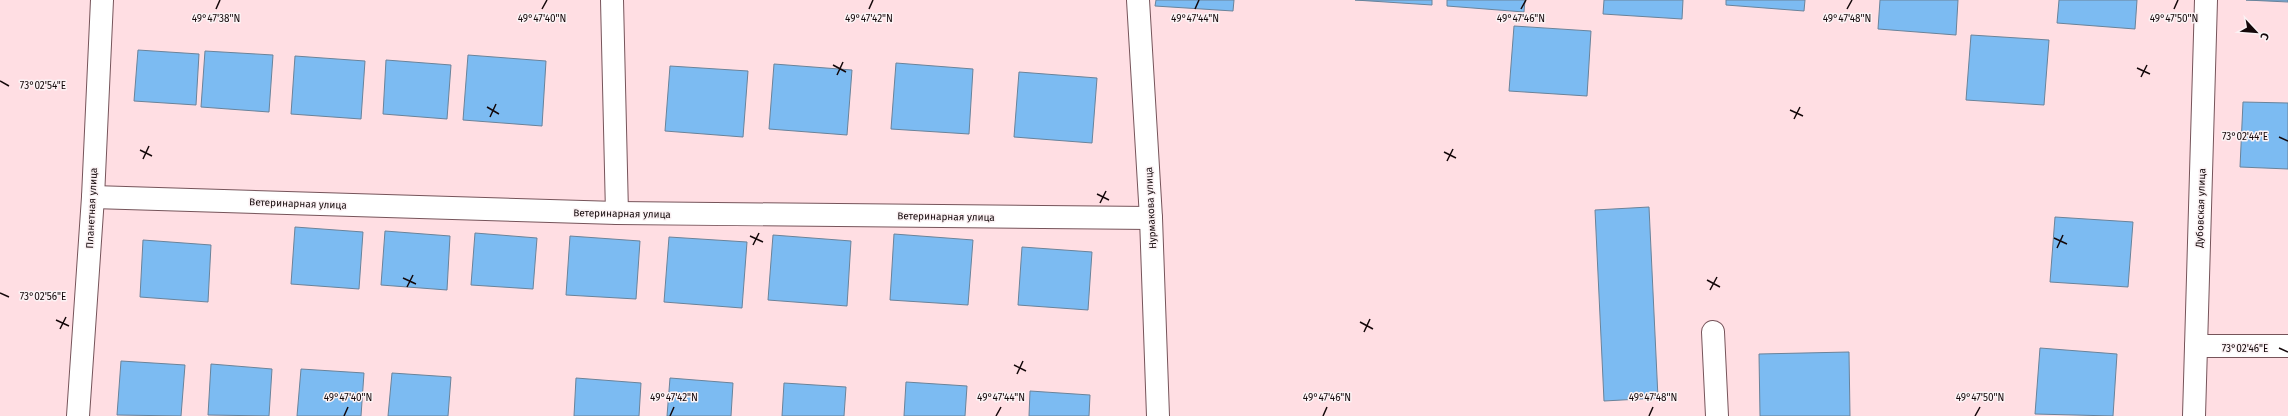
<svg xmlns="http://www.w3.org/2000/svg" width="2288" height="416" viewBox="0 0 2288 416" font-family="'Fira Sans',sans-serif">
  <rect width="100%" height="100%" fill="#ffdee3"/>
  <g fill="#7cbbf2" stroke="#6a839a">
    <polygon points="1156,0 1234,0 1233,11 1155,6"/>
    <polygon points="1355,0 1432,0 1432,5"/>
    <polygon points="1447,0 1525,0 1524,12 1447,6"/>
    <polygon points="1604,0 1683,0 1682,19 1603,14"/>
    <polygon points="1726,0 1805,0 1804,11 1726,5"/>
    <polygon points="1880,0 1958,0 1956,35 1878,29"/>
    <polygon points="2059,0 2137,0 2135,29 2057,23"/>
    <polygon points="2246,0 2288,0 2288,2"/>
    <polygon points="1514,26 1591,31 1587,96 1509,91"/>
    <polygon points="1971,35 2049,40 2044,105 1966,100"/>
    <polygon points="138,50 199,54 196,105 134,101"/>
    <polygon points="205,51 273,55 269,112 201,107"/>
    <polygon points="468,55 546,61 542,126 463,120"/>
    <polygon points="295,56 365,61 361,119 291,114"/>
    <polygon points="386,60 451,65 447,119 383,114"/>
    <polygon points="896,63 973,69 969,134 891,129"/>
    <polygon points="774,64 852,70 847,135 769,129"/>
    <polygon points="670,66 748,71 743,137 665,131"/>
    <polygon points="1019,72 1097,78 1092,143 1014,137"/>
    <polygon points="2243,102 2288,103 2288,169 2240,167"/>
    <polygon points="1649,207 1658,398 1604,401 1595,210"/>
    <polygon points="2055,217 2133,222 2128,287 2050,282"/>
    <polygon points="295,227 363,232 359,289 291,284"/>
    <polygon points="385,231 450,236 447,290 381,285"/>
    <polygon points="475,233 537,238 533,289 471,285"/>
    <polygon points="894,234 973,240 968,305 890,300"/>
    <polygon points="773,235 851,241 847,306 768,300"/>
    <polygon points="570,236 640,241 636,299 566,295"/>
    <polygon points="669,237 747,242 742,308 664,302"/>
    <polygon points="143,240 211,245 208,302 140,297"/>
    <polygon points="1022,247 1092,252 1088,310 1018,305"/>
    <polygon points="2040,348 2117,354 2113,416 2035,414"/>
    <polygon points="1849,352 1850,416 1760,416 1759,354"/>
    <polygon points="121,361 185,365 181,416 117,415"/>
    <polygon points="211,364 272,369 269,416 208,415"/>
    <polygon points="301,369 364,373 361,416 297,416"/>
    <polygon points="392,373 451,377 448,416 388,416"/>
    <polygon points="576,378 641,383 639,416 574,416"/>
    <polygon points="670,378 733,383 731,416 667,416"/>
    <polygon points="906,382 967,386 965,416 904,416"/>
    <polygon points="784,383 846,387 844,416 782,416"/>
    <polygon points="1030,391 1090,395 1089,416 1029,416"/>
  </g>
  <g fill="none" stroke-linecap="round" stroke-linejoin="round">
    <defs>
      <g id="minor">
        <polyline points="612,0 617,213"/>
        <polyline points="1138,0 1151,218 1158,416"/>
        <polyline points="93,197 617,213 1151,218"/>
        <polyline points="1713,332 1717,416"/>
        <polyline points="2196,346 2288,346"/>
        <polyline points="78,416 93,197 102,0"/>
      </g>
      <polyline id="major" points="2194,416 2206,0"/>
    </defs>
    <use href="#minor" stroke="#76545a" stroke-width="24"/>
    <use href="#major" stroke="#76545a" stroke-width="24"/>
    <use href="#minor" stroke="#fff" stroke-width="22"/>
    <use href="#major" stroke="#fff" stroke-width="22"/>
  </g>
  <path fill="none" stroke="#14080a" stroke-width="1.5" d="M216,9L220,0M542,9L547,0M869,9L873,0M1195,9L1199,0M1521,9L1526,0M1847,9L1852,0M2174,9L2178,0M833,65L846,72M2137,68L2150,74M837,75L843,62M2141,77L2147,65M0,81L9,86M487,107L499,114M1790,110L1803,116M490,117L496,104M1794,119L1800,107M2279,137L2288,141M140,150L152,156M1444,152L1456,158M143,159L149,146M1447,161L1453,149M1097,194L1109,200M1100,203L1106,191M750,236L763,242M2054,238L2067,244M753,245L759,233M2057,248L2063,235M403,278L416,284M1707,280L1720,287M407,287L413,275M1710,290L1717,277M0,293L9,297M56,320L69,326M1360,322L1373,329M60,329L66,317M1364,332L1370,319M2279,348L2288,352M1014,365L1026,371M1017,374L1023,361M344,416L348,407M670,416L674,407M996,416L1001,407M1323,416L1327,407M1649,416L1653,407M1975,416L1980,407"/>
  <g text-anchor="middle" stroke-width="3" stroke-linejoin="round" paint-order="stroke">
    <g font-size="10" fill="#14080a" stroke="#fbf2f4">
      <text transform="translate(298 203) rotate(2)" y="4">Ветеринарная улица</text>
      <text transform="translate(91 208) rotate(-87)" y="4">Планетная улица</text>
      <text transform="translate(1150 208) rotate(-93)" y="4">Нурмакова улица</text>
      <text transform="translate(2200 208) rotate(-88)" y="4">Дубовская улица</text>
      <text transform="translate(622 213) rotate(1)" y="4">Ветеринарная улица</text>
      <text transform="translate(946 216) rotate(1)" y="4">Ветеринарная улица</text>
    </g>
  </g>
  <g font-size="10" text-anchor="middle" fill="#14080a" stroke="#fbf2f4" stroke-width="3" stroke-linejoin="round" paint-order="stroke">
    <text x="2174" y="22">49°47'50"N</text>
    <text x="216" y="22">49°47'38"N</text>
    <text x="542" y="22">49°47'40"N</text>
    <text x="869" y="22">49°47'42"N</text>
    <text x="1195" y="22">49°47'44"N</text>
    <text x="1521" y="22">49°47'46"N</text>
    <text x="1847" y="22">49°47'48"N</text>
    <text x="43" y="89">73°02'54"E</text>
    <text x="2245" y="140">73°02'44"E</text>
    <text x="43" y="300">73°02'56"E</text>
    <text x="2245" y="352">73°02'46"E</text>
    <text x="348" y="401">49°47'40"N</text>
    <text x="674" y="401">49°47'42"N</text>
    <text x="1001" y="401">49°47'44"N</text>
    <text x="1327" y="401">49°47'46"N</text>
    <text x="1653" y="401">49°47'48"N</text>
    <text x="1980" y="401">49°47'50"N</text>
  </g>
  <g transform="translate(2256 32) rotate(116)" stroke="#fbf2f4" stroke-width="3" paint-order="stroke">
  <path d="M0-3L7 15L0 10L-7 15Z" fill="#14080a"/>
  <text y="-6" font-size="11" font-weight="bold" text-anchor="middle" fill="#14080a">С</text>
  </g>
</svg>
